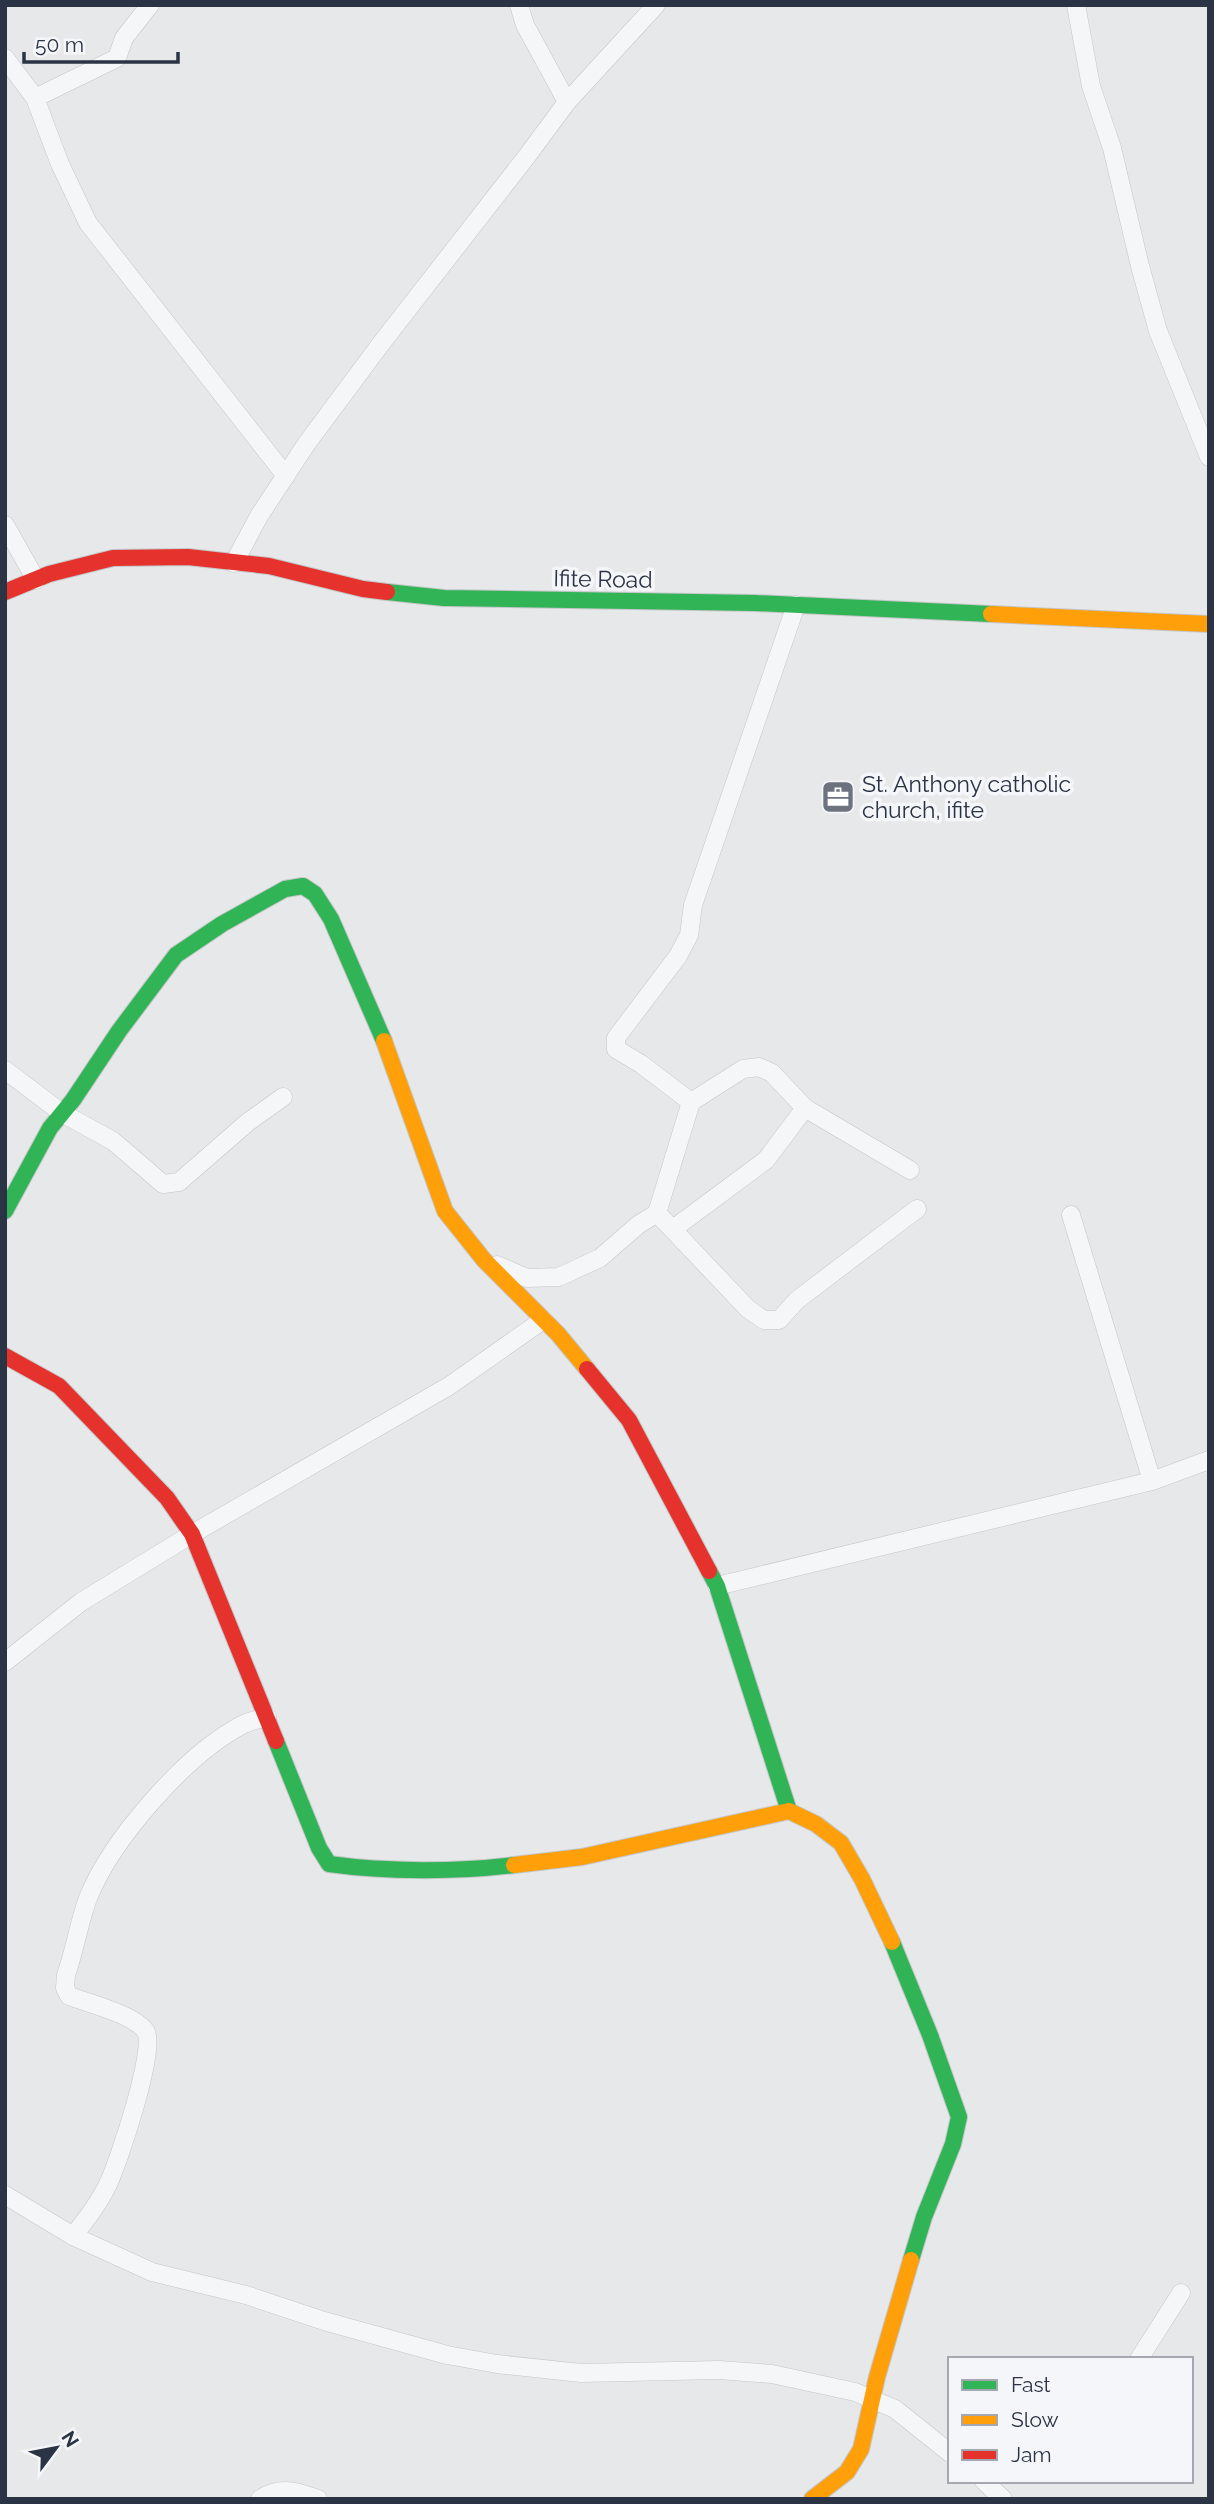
<svg xmlns="http://www.w3.org/2000/svg" width="1214" height="2504" viewBox="0 0 1214 2504" font-family="Raleway,sans-serif">
  <rect width="100%" height="100%" fill="#e6e8ea"/>
  <g fill="none" stroke-linecap="round" stroke-linejoin="round">
    <defs>
      <g id="street">
        <polyline points="519,5 525,25 567,102"/>
        <polyline points="1076,5 1091,86 1112,148 1140,266 1158,331 1209,457"/>
        <polyline points="5,58 35,98 60,164 88,223 286,476"/>
        <polyline points="35,98 117,58 124,38 150,5"/>
        <polyline points="5,525 36,580"/>
        <polyline points="234,563 259,516 307,443 383,341 527,156 567,102 656,5"/>
        <polyline points="796,605 693,905 689,935 678,956 616,1038 616,1049 641,1064 691,1102 743,1069 759,1067 772,1073 805,1108 910,1170"/>
        <polyline points="5,1070 62,1113 113,1141 163,1184 179,1182 248,1122 283,1097"/>
        <polyline points="657,1213 691,1102"/>
        <polyline points="1071,1215 1152,1481"/>
        <polyline points="673,1229 766,1160 805,1108"/>
        <polyline points="497,1265 527,1278 559,1277 600,1258 638,1225 657,1213 748,1309 764,1320 779,1320 797,1300 917,1209"/>
        <polyline points="717,1586 1152,1481 1209,1460"/>
        <polyline points="5,1662 81,1602 192,1534 449,1386 543,1320"/>
        <polyline points="5,2195 73,2236 152,2272 246,2295 324,2321 447,2355 497,2364 581,2373 719,2370 772,2374 855,2392 895,2409 950,2453"/>
        <path d="M73,2236C87,2219 100,2202 109,2182C119,2160 156,2050 146,2032C136,2015 88,2003 69,1996L65,1988L66,1975C75,1950 79,1922 88,1898C112,1839 185,1755 242,1725C249,1721 259,1719 267,1717"/>
        <polyline points="1139,2359 1181,2293"/>
        <polyline points="984,2481 1003,2499"/>
        <path d="M260,2499C279,2486 297,2491 318,2499"/>
      </g>
      <g id="fast">
        <polyline points="387,592 444,598 755,603 991,614"/>
        <polyline points="5,1211 50,1128 73,1100 119,1031 176,955 222,924 285,889 303,886 315,894 331,919 384,1041"/>
        <polyline points="709,1571 717,1586 789,1811"/>
        <path d="M276,1741L319,1848L329,1864C386,1872 457,1872 514,1865"/>
        <polyline points="892,1942 930,2035 959,2117 953,2144 924,2217 911,2260"/>
      </g>
      <g id="slow">
        <polyline points="991,614 1209,624"/>
        <polyline points="384,1041 445,1211 484,1260 558,1334 587,1369"/>
        <polyline points="514,1865 582,1857 789,1811 816,1824 841,1843 862,1879 892,1942"/>
        <polyline points="812,2499 847,2472 861,2449 877,2377 911,2260"/>
      </g>
      <g id="jam">
        <polyline points="5,592 49,574 113,558 188,557 269,566 363,589 387,592"/>
        <polyline points="5,1356 59,1386 167,1498 192,1534 276,1741"/>
        <polyline points="587,1369 629,1420 709,1571"/>
      </g>
    </defs>
    <use href="#street" stroke="#c4c6c8" stroke-width="19"/>
    <use href="#fast" stroke="#c4c6c8" stroke-width="18"/>
    <use href="#slow" stroke="#c4c6c8" stroke-width="18"/>
    <use href="#jam" stroke="#c4c6c8" stroke-width="18"/>
    <use href="#street" stroke="#f5f6f7" stroke-width="18"/>
    <use href="#fast" stroke="#30b455" stroke-width="16"/>
    <use href="#slow" stroke="#ff9f0a" stroke-width="16"/>
    <use href="#jam" stroke="#e5322d" stroke-width="16"/>
  </g>
  <defs>
    <symbol id="office-square" viewBox="-11 -11 22 22"><rect x="-9" y="-9" width="18" height="18" rx="4" fill="#6c737f" stroke="#f4f6f9"/><path d="M-6-3h4V-5.5h4V-3h4V5H-6ZM-1-4.5V-3h2v-1.5ZM-6 0V1H6V0Z" fill="#fff"/></symbol>
  </defs>
  <g fill-rule="evenodd">
    <use href="#office-square" x="819" y="778" width="38" height="38"/>
  </g>
  <g text-anchor="middle" stroke-width="7" stroke-linejoin="round" paint-order="stroke">
    <g font-size="23" fill="#2b3445" stroke="#f4f6f9">
      <text transform="translate(603 579) rotate(1)" y="8">Ifite Road</text>
    </g>
    <g font-size="23" fill="#2b3445" stroke="#f4f6f9" text-anchor="start">
      <text x="862" y="792">St. Anthony catholic<tspan x="862" dy="26">church, ifite</tspan></text>
    </g>
  </g>
  <rect width="1214" height="2504" fill="none" stroke="#2b3445" stroke-width="14"/>
  <rect x="948" y="2357" width="245" height="126" fill="#f4f6f9" stroke="#a4a8b1" stroke-width="2"/>
  <rect x="962" y="2380" width="35" height="10" fill="#30b455" stroke="#a4a8b1" stroke-width="2"/>
  <text x="1011" y="2392" font-size="21" fill="#2b3445">Fast</text>
  <rect x="962" y="2415" width="35" height="10" fill="#ff9f0a" stroke="#a4a8b1" stroke-width="2"/>
  <text x="1011" y="2427" font-size="21" fill="#2b3445">Slow</text>
  <rect x="962" y="2450" width="35" height="10" fill="#e5322d" stroke="#a4a8b1" stroke-width="2"/>
  <text x="1011" y="2462" font-size="21" fill="#2b3445">Jam</text>
  <g transform="translate(56 2448) rotate(58)" stroke="#f4f6f9" stroke-width="5" paint-order="stroke">
  <path d="M0-5L12 26L0 18L-12 26Z" fill="#2b3445"/>
  <text y="-10" font-size="19" font-weight="bold" text-anchor="middle" fill="#2b3445">N</text>
  </g>
  <path d="M24 52v10h154v-10" fill="none" stroke="#2b3445" stroke-width="3.5"/>
  <text x="35" y="52" font-size="21" fill="#2b3445" stroke="#f4f6f9" stroke-width="5" paint-order="stroke">50 m</text>
</svg>
